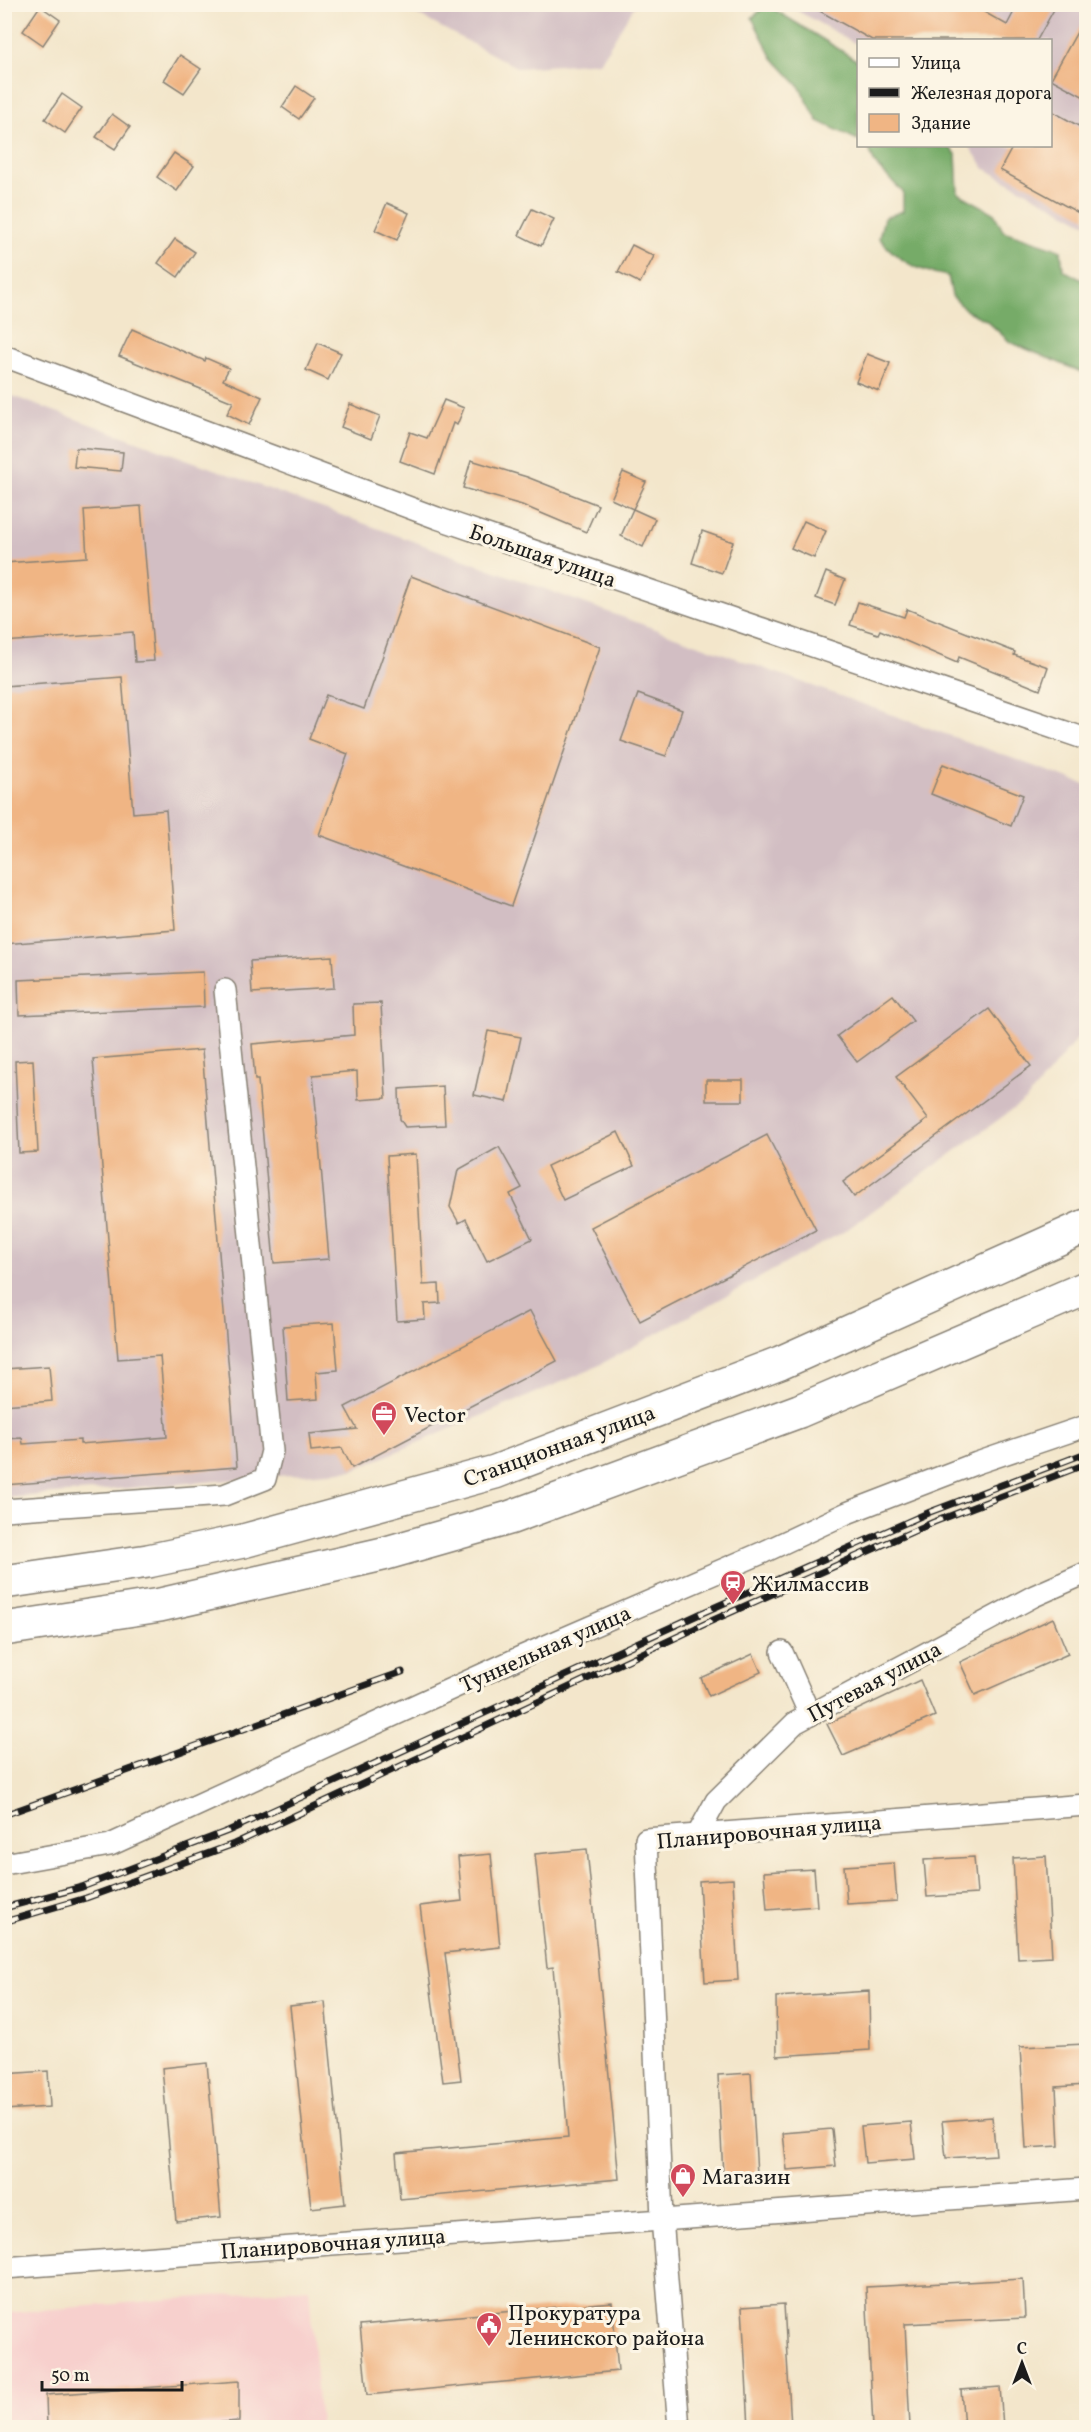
<svg xmlns="http://www.w3.org/2000/svg" width="1091" height="2432" viewBox="0 0 1091 2432" font-family="Vollkorn,serif">
  <rect width="100%" height="100%" fill="#fcf5e5"/>
  <filter id="ink" filterUnits="userSpaceOnUse"><feTurbulence type="fractalNoise" baseFrequency=".0167" numOctaves="2"/><feDisplacementMap in="SourceGraphic" scale="12" xChannelSelector="R" yChannelSelector="G"/><feConvolveMatrix kernelMatrix="1 2 1 2 8 2 1 2 1" color-interpolation-filters="sRGB"/></filter>
  <filter id="wash" filterUnits="userSpaceOnUse"><feTurbulence type="fractalNoise" baseFrequency=".008" numOctaves="4" result="noise"/><feDisplacementMap in="SourceGraphic" scale="24" xChannelSelector="R" yChannelSelector="G"/><feGaussianBlur stdDeviation="1.35" result="paint"/><feColorMatrix in="noise" values="0 0 0 0 0 0 0 0 0 0 0 0 0 0 0 0 0 1.4 0 .05"/><feComposite in="paint" operator="in"/></filter>
  <g filter="url(#wash)">
    <rect width="100%" height="100%" fill="#f3e6cb"/>
    <polygon fill="#f7d0cd" points="309,2288 320,2427 5,2428 5,2313"/>
    <g fill="#d2bec3">
      <polygon points="399,5 635,5 600,62 518,68"/>
      <polygon points="787,5 1086,5 1086,224 985,169 969,146 1050,146 1050,40 858,40 858,45"/>
      <polygon points="4,393 1086,785 1086,1028 1027,1099 845,1231 590,1370 353,1470 5,1498"/>
    </g>
    <g fill="#76ab67" stroke="#496442" stroke-width="1.5">
      <polygon points="767,5 858,61 858,140 818,121 799,86 773,58 752,18"/>
      <path d="M868,146H948L956,154L958,193L994,213L1003,231L1061,250L1063,270L1086,282V374L1010,342L986,320L967,311L952,296L948,276C918,271 899,262 879,238L884,218L903,211V192L875,164Z"/>
    </g>
    <g id="blocks">
      <g fill="#f0b584">
        <polygon points="807,4 970,4 1007,25 1018,4 1057,4 1037,40 872,40"/>
        <polygon points="40,6 60,20 43,45 23,31"/>
        <polygon points="1086,16 1086,98 1051,79"/>
        <polygon points="180,55 201,69 184,93 164,80"/>
        <polygon points="296,86 314,98 299,119 282,107"/>
        <polygon points="62,94 82,108 65,133 45,119"/>
        <polygon points="1050,110 1086,130 1086,217 1000,170 1013,146 1050,146"/>
        <polygon points="112,114 130,127 115,149 96,137"/>
        <polygon points="174,153 194,166 177,191 157,177"/>
        <polygon points="387,203 409,213 397,240 375,230"/>
        <polygon points="532,209 554,219 541,246 519,235"/>
        <polygon points="175,239 195,252 178,277 158,263"/>
        <polygon points="632,245 654,256 640,283 618,272"/>
        <polygon points="132,329 205,361 206,358 229,368 223,380 262,397 249,425 227,414 233,402 119,356"/>
        <polygon points="318,343 341,353 328,380 306,370"/>
        <polygon points="867,354 890,363 879,391 856,382"/>
        <polygon points="444,400 464,408 457,425 453,423 435,474 400,461 410,432 427,438"/>
        <polygon points="350,404 380,416 371,439 341,427"/>
        <polygon points="76,448 123,452 121,471 74,467"/>
        <polygon points="471,460 527,477 598,505 586,532 522,505 463,488"/>
        <polygon points="623,472 646,482 633,509 611,499"/>
        <polygon points="141,506 154,661 135,662 133,632 4,642 4,563 87,557 84,510"/>
        <polygon points="633,509 655,519 643,547 621,536"/>
        <polygon points="804,521 826,531 814,558 791,548"/>
        <polygon points="702,531 733,542 722,573 692,563"/>
        <polygon points="826,572 845,580 835,605 816,598"/>
        <polygon points="411,576 600,647 511,906 319,835 348,754 309,739 326,695 364,709"/>
        <polygon points="858,602 904,617 907,609 1015,652 1014,655 1048,667 1040,690 959,657 957,663 880,630 878,634 850,625"/>
        <polygon points="122,677 133,813 166,810 175,930 4,944 4,686"/>
        <polygon points="638,694 682,710 666,756 621,741"/>
        <polygon points="943,764 1023,795 1011,826 931,794"/>
        <polygon points="332,956 334,988 252,993 250,961"/>
        <polygon points="203,972 204,1007 19,1015 18,980"/>
        <polygon points="893,995 913,1021 857,1062 837,1036"/>
        <polygon points="381,1003 386,1098 358,1100 357,1071 313,1075 329,1259 274,1263 258,1080 255,1080 252,1044 354,1035 353,1004"/>
        <polygon points="989,1009 1031,1066 854,1197 843,1182 928,1119 896,1077"/>
        <polygon points="488,1031 521,1037 507,1102 474,1095"/>
        <polygon points="202,1050 237,1467 4,1485 4,1439 22,1438 23,1444 80,1440 80,1444 167,1437 160,1356 118,1359 93,1059"/>
        <polygon points="33,1060 38,1152 19,1153 15,1061"/>
        <rect x="706" y="1080" width="37" height="21"/>
        <polygon points="443,1086 445,1125 405,1127 400,1119 399,1089"/>
        <polygon points="618,1132 634,1166 563,1200 547,1166"/>
        <polygon points="767,1135 816,1230 640,1321 591,1227"/>
        <polygon points="499,1147 522,1188 510,1194 532,1239 487,1261 466,1219 459,1223 450,1207 458,1170"/>
        <polygon points="416,1154 423,1285 439,1284 440,1303 424,1304 425,1319 397,1321 387,1156"/>
        <polygon points="530,1311 557,1361 352,1468 342,1448 311,1451 309,1434 357,1429 345,1407"/>
        <polygon points="334,1323 338,1370 316,1372 318,1399 288,1401 283,1326"/>
        <polygon points="49,1366 52,1401 4,1405 4,1369"/>
        <polygon points="1053,1618 1068,1654 975,1695 960,1662"/>
        <polygon points="753,1654 761,1672 709,1696 701,1678"/>
        <polygon points="920,1680 935,1716 843,1756 827,1724"/>
        <polygon points="587,1849 619,2179 400,2199 396,2153 568,2137 553,1967 547,1968 535,1854"/>
        <polygon points="491,1854 500,1947 445,1953 461,2080 443,2082 420,1906 462,1901 458,1857"/>
        <polygon points="1046,1856 1052,1957 1018,1959 1013,1858"/>
        <polygon points="974,1857 977,1894 927,1897 924,1860"/>
        <polygon points="894,1863 897,1901 847,1904 844,1866"/>
        <polygon points="814,1869 817,1906 767,1910 764,1872"/>
        <polygon points="733,1879 738,1980 705,1982 699,1881"/>
        <polygon points="869,1991 870,2050 777,2056 776,1997"/>
        <polygon points="325,2002 345,2204 311,2208 290,2006"/>
        <polygon points="1086,2044 1086,2085 1056,2087 1059,2146 1026,2148 1020,2047"/>
        <polygon points="207,2063 221,2217 176,2221 162,2068"/>
        <polygon points="48,2071 50,2107 4,2110 4,2074"/>
        <polygon points="751,2073 757,2174 723,2176 718,2075"/>
        <polygon points="992,2117 996,2155 946,2158 942,2121"/>
        <polygon points="911,2122 915,2159 865,2163 861,2126"/>
        <polygon points="832,2129 836,2166 787,2170 783,2133"/>
        <polygon points="1023,2279 1025,2318 905,2324 910,2427 873,2427 866,2287"/>
        <polygon points="612,2302 618,2371 367,2395 360,2325"/>
        <polygon points="784,2304 791,2427 749,2427 742,2307"/>
        <polygon points="239,2381 239,2421 160,2427 47,2427 46,2395"/>
        <polygon points="1000,2387 1003,2427 964,2427 961,2390"/>
      </g>
    </g>
  </g>
  <g filter="url(#ink)">
    <use href="#blocks" fill-opacity="0" stroke="#888174" stroke-width="1.5"/>
    <g fill="none" stroke-linecap="round" stroke-linejoin="round">
      <defs>
        <g id="street">
          <polyline points="4,356 437,518 1086,739"/>
          <polyline points="4,1510 224,1495 265,1479 272,1451 225,990"/>
          <polyline points="782,1652 810,1715"/>
          <polyline points="698,1834 716,1801 795,1723 1034,1596 1086,1573"/>
          <polyline points="4,1864 110,1845 523,1656 764,1552 847,1513 977,1463 1086,1426"/>
          <polyline points="4,2268 1086,2189"/>
          <polyline points="679,2428 662,2218 646,1839 1086,1805"/>
        </g>
        <g id="primary">
          <polyline points="4,1582 148,1561 243,1541 495,1472 780,1363 1086,1226"/>
          <polyline points="4,1629 160,1605 383,1554 509,1518 799,1411 1086,1288"/>
        </g>
      </defs>
      <use href="#street" stroke="#888174" stroke-width="24"/>
      <use href="#primary" stroke="#888174" stroke-width="36"/>
      <use href="#street" stroke="#fff" stroke-width="21"/>
      <use href="#primary" stroke="#fff" stroke-width="33"/>
      <defs>
        <g id="rail">
          <polyline points="4,1815 402,1672"/>
          <polyline points="4,1908 82,1887 228,1831 704,1612 930,1512 1086,1453"/>
          <polyline points="4,1922 86,1898 234,1844 709,1622 934,1522 1086,1464"/>
        </g>
      </defs>
      <use href="#rail" stroke="#1c1c1c" stroke-width="7"/>
      <use href="#rail" stroke="#fcf5e5" stroke-width="4.5" stroke-dasharray="14" stroke-linecap="butt"/>
    </g>
  </g>
  <defs>
    <symbol id="office-pin" viewBox="-11 -11 22 30"><path d="M0 17L-7.5 6A9.5 9.5 0 1 1 7.5 6Z" fill="#d1495b" stroke="#fcf5e5"/><path d="M-6-3h4V-5.5h4V-3h4V5H-6ZM-1-4.5V-3h2v-1.5ZM-6 0V1H6V0Z" fill="#fff"/></symbol>
    <symbol id="station-pin" viewBox="-11 -11 22 30"><path d="M0 17L-7.5 6A9.5 9.5 0 1 1 7.5 6Z" fill="#d1495b" stroke="#fcf5e5"/><path d="M-3-6H3Q5-6 5-4V2Q5 4 3 4L4.5 6H3L1.5 4h-3L-3 6H-4.5L-3 4Q-5 4-5 2V-4Q-5-6-3-6ZM-3.5-4v3h7v-3ZM-3.5 1v1.5H-2V1ZM2 1v1.5H3.5V1Z" fill="#fff"/></symbol>
    <symbol id="shop-pin" viewBox="-11 -11 22 30"><path d="M0 17L-7.5 6A9.5 9.5 0 1 1 7.5 6Z" fill="#d1495b" stroke="#fcf5e5"/><path d="M-5-2.5h2.3a2.7 3.5 0 0 1 5.4 0H5L5.5 6h-11ZM-1.5-2.5h3a1.5 2.3 0 0 0-3 0Z" fill="#fff"/></symbol>
    <symbol id="civic-pin" viewBox="-11 -11 22 30"><path d="M0 17L-7.5 6A9.5 9.5 0 1 1 7.5 6Z" fill="#d1495b" stroke="#fcf5e5"/><path d="M-.6-6.5H3V-4.5H.6V-3L4-1V1h2V6H-6V1h2V-1L-.6-3ZM-1.2 2.5V6h2.4V2.5Z" fill="#fff"/></symbol>
  </defs>
  <g fill-rule="evenodd">
    <use href="#office-pin" x="369" y="1399" width="30" height="40"/>
    <use href="#station-pin" x="718" y="1568" width="30" height="40"/>
    <use href="#shop-pin" x="668" y="2161" width="30" height="40"/>
    <use href="#civic-pin" x="474" y="2310" width="30" height="40"/>
  </g>
  <g text-anchor="middle" stroke-width="6" stroke-linejoin="round" paint-order="stroke">
    <g font-size="22" fill="#1c1c1c" stroke="#fcf5e5">
      <text transform="translate(543 555) rotate(19)" y="8">Большая улица</text>
      <text transform="translate(559 1445) rotate(-20)" y="8">Станционная улица</text>
      <text transform="translate(545 1648) rotate(-24)" y="8">Туннельная улица</text>
      <text transform="translate(874 1681) rotate(-28)" y="8">Путевая улица</text>
      <text transform="translate(769 1831) rotate(-5)" y="8">Планировочная улица</text>
      <text transform="translate(333 2243) rotate(-4)" y="8">Планировочная улица</text>
    </g>
    <g font-size="22" fill="#1c1c1c" stroke="#fcf5e5" text-anchor="start">
      <text x="404" y="1422">Vector</text>
      <text x="752" y="1591">Жилмассив</text>
      <text x="702" y="2184">Магазин</text>
      <text x="508" y="2320">Прокуратура<tspan x="508" dy="25">Ленинского района</tspan></text>
    </g>
  </g>
  <rect width="1091" height="2432" fill="none" stroke="#fcf5e5" stroke-width="24"/>
  <rect x="857" y="39" width="195" height="108" fill="#fcf5e5" stroke="#a29e95" stroke-width="1.5"/>
  <rect x="869" y="58" width="30" height="9" fill="#ffffff" stroke="#a29e95" stroke-width="1.5"/>
  <text x="911" y="69" font-size="18" fill="#1c1c1c">Улица</text>
  <rect x="869" y="88" width="30" height="9" fill="#1c1c1c" stroke="#a29e95" stroke-width="1.5"/>
  <text x="911" y="99" font-size="18" fill="#1c1c1c">Железная дорога</text>
  <rect x="869" y="114" width="30" height="18" fill="#f0b584" stroke="#a29e95" stroke-width="1.5"/>
  <text x="911" y="129" font-size="18" fill="#1c1c1c">Здание</text>
  <g transform="translate(1022 2363)" stroke="#fcf5e5" stroke-width="4.5" paint-order="stroke">
  <path d="M0-4.5L10 22L0 15L-10 22Z" fill="#1c1c1c"/>
  <text y="-9" font-size="16" font-weight="bold" text-anchor="middle" fill="#1c1c1c">С</text>
  </g>
  <path d="M42 2381v9h140v-9" fill="none" stroke="#1c1c1c" stroke-width="3"/>
  <text x="51" y="2381" font-size="18" fill="#1c1c1c" stroke="#fcf5e5" stroke-width="4.5" paint-order="stroke">50 m</text>
</svg>
